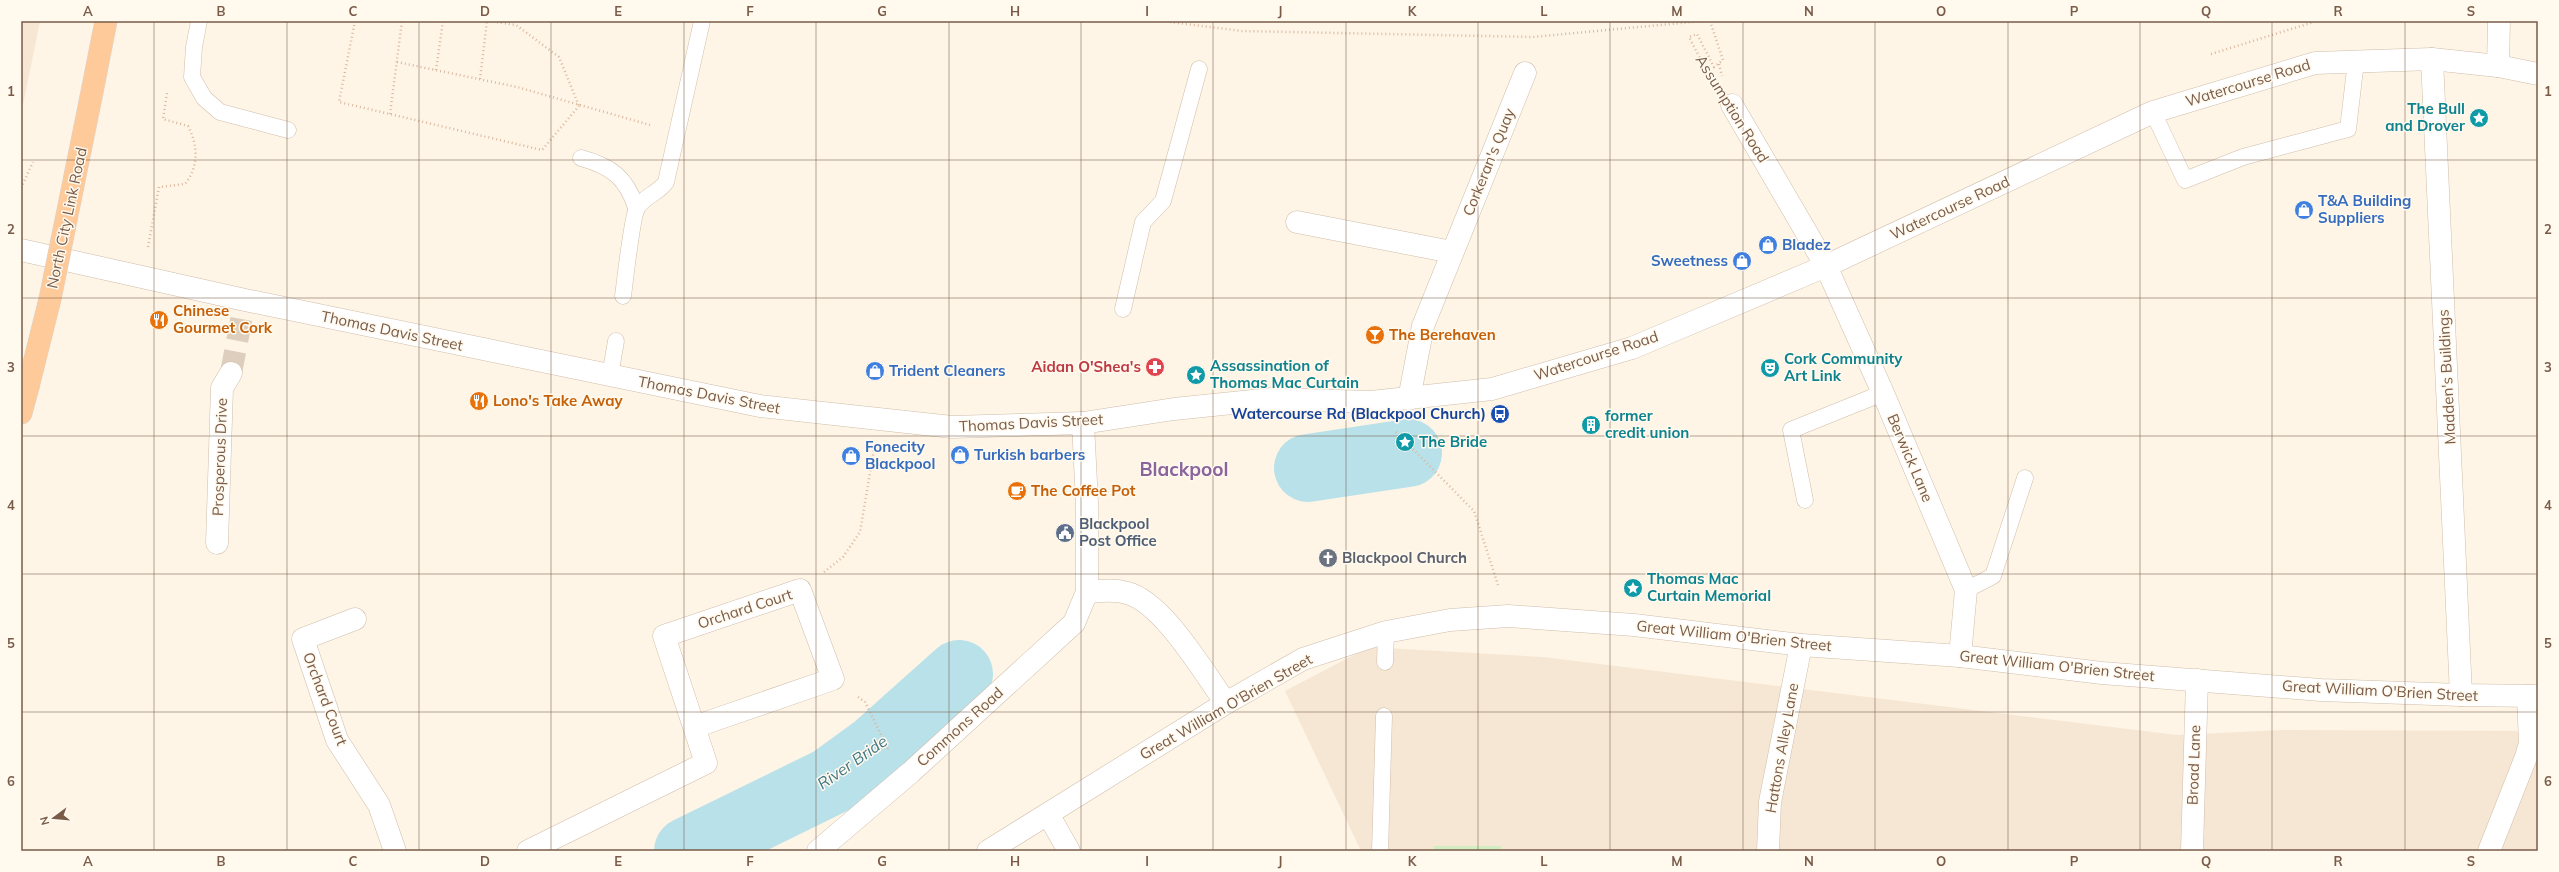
<svg xmlns="http://www.w3.org/2000/svg" width="2559" height="872" viewBox="0 0 2559 872" font-family="Mulish,sans-serif">
  <rect width="100%" height="100%" fill="#fef5e6"/>
  <g fill="#f6e7d4">
    <polygon points="21,21 40,21 23,105 21,105"/>
    <polygon points="1369,647 1543,657 2177,735 2283,730 2538,731 2538,851 1501,851 1501,847 1485,851 1361,851 1285,691"/>
  </g>
  <rect fill="#d3edc3" x="1434" y="846" width="67" height="5"/>
  <g fill="none" stroke-linecap="round" stroke-linejoin="round">
    <g stroke="#b9e1e9" stroke-width="68">
      <polyline points="1308,468 1408,453"/>
      <polyline points="688,851 831,781 875,749 959,674"/>
    </g>
    <polyline stroke="#ddcebe" stroke-width="22" stroke-dasharray="22 11" stroke-linecap="butt" points="231,373 245,300"/>
    <defs>
      <g id="service">
        <polyline points="199,21 194,47 192,77 204,98 220,112 288,130"/>
        <polyline points="2153,112 2185,180 2243,157 2348,129 2356,61"/>
        <path d="M581,158C611,166 627,178 636,208"/>
        <path d="M623,296C625,281 632,217 637,208C644,196 659,193 666,182L702,21"/>
        <polyline points="1123,309 1143,222 1163,201 1199,69"/>
        <polyline points="610,376 616,341"/>
        <polyline points="1805,500 1791,430 1883,393"/>
        <polyline points="1966,590 1993,576 2025,478"/>
        <polyline points="1385,662 1386,632"/>
        <polyline points="1380,851 1384,716"/>
      </g>
      <g id="minor">
        <polyline points="2432,59 2461,695"/>
        <polyline points="1732,105 1826,266 1883,393 1966,590 1960,656"/>
        <polyline points="1297,222 1452,252"/>
        <polyline points="1409,399 1423,326 1525,73"/>
        <polyline points="217,543 222,388 231,373"/>
        <path d="M1087,592C1101,591 1114,589 1127,593C1163,602 1204,673 1226,703"/>
        <polyline points="355,619 303,639 337,740 379,805 395,851"/>
        <polyline points="1048,814 1069,851"/>
        <polyline points="528,851 706,763 664,636 800,590 833,679 694,727"/>
        <polyline points="988,851 1226,703 1303,659 1386,632 1450,620 1508,616 1634,625 1801,645 1960,656 2102,673 2321,690 2461,695 2538,696"/>
        <polyline points="1768,851 1770,802 1801,645"/>
        <polyline points="2192,851 2197,680"/>
        <polyline points="2489,851 2526,757 2530,743 2528,696"/>
      </g>
      <g id="tertiary">
        <polyline points="2498,66 2499,21"/>
        <polyline points="21,250 245,300 760,406 952,427 1083,423 1174,409 1272,399 1371,402 1492,389 1632,348 1826,266 2153,112 2315,63 2432,59 2498,66 2538,74"/>
        <polyline points="818,851 911,772 1074,623 1087,592 1087,503 1083,423"/>
      </g>
      <g id="trunk">
        <polyline points="91,97 106,21"/>
        <polyline points="21,413 28,387"/>
      </g>
    </defs>
    <use href="#service" stroke="#d0bdaa" stroke-width="17"/>
    <use href="#minor" stroke="#d0bdaa" stroke-width="23"/>
    <use href="#tertiary" stroke="#d0bdaa" stroke-width="23"/>
    <use href="#trunk" stroke="#dcd4cf" stroke-width="23"/>
    <g stroke="#dab79e" stroke-width="2.5" stroke-dasharray="1 3" stroke-linecap="butt">
      <polyline points="355,21 339,102 542,150 579,106"/>
      <polyline points="489,21 516,25 559,57 579,106"/>
      <polyline points="1162,21 1242,31 1533,37 1702,21"/>
      <polyline points="1710,21 1723,60 1714,67 1697,34 1689,37 1712,81"/>
      <polyline points="2211,54 2317,21"/>
      <polyline points="397,62 517,87 650,125"/>
      <polyline points="1719,64 1722,76"/>
      <polyline points="436,70 443,21"/>
      <polyline points="480,79 487,21"/>
      <polyline points="390,114 402,21"/>
      <polyline points="21,188 33,162"/>
      <path d="M148,247L159,187L185,184C199,167 198,145 188,126L163,119L167,93"/>
      <polyline points="1396,432 1474,511 1498,585"/>
      <polyline points="824,572 843,557 860,532 874,449"/>
      <polyline points="858,697 865,702 888,749"/>
    </g>
    <use href="#service" stroke="#fff" stroke-width="16"/>
    <use href="#minor" stroke="#fff" stroke-width="22"/>
    <use href="#tertiary" stroke="#fff" stroke-width="22"/>
    <use href="#trunk" stroke="#feca9a" stroke-width="22"/>
    <defs>
      <polyline id="trunk-bridge" points="28,387 50,299 91,97"/>
    </defs>
    <use href="#trunk-bridge" stroke="#dcd4cf" stroke-width="23" stroke-linecap="butt"/>
    <use href="#trunk-bridge" stroke="#feca9a" stroke-width="22"/>
  </g>
  <path fill="none" stroke="#795b48" stroke-width="1" stroke-opacity="0.55" d="M154,21V851M287,21V851M419,21V851M551,21V851M684,21V851M816,21V851M949,21V851M1081,21V851M1213,21V851M1346,21V851M1478,21V851M1610,21V851M1743,21V851M1875,21V851M2008,21V851M2140,21V851M2272,21V851M2405,21V851M21,160H2538M21,298H2538M21,436H2538M21,574H2538M21,712H2538"/>
  <defs>
    <symbol id="sight-disc" viewBox="-11 -11 22 22"><circle r="9.5" fill="#0f9aa8" stroke="#fff9ee"/><path d="M0-6L1.8-2.2L6-1.7L2.9 1.2L3.7 5.4L0 3.3L-3.7 5.4L-2.9 1.2L-6-1.7L-1.8-2.2Z" fill="#fff"/></symbol>
    <symbol id="shop-disc" viewBox="-11 -11 22 22"><circle r="9.5" fill="#3f7fe0" stroke="#fff9ee"/><path d="M-5-2.5h2.3a2.7 3.5 0 0 1 5.4 0H5L5.5 6h-11ZM-1.5-2.5h3a1.5 2.3 0 0 0-3 0Z" fill="#fff"/></symbol>
    <symbol id="restaurant-disc" viewBox="-11 -11 22 22"><circle r="9.5" fill="#e8710a" stroke="#fff9ee"/><path d="M-5-6h1v4h1v-4h1v4h1v-4h1v5L-1.5 .5V6h-2V.5L-5-1ZM5-6V6H3V1.5H1.5Q1.5-4 5-6Z" fill="#fff"/></symbol>
    <symbol id="bar-disc" viewBox="-11 -11 22 22"><circle r="9.5" fill="#e8710a" stroke="#fff9ee"/><path d="M-6-5H6L.8 .8V4.5H3.5V6h-7V4.5H-.8V.8Z" fill="#fff"/></symbol>
    <symbol id="pharmacy-disc" viewBox="-11 -11 22 22"><circle r="9.5" fill="#e0444e" stroke="#fff9ee"/><path d="M-2-6h4v4h4v4h-4v4h-4v-4h-4v-4h4Z" fill="#fff"/></symbol>
    <symbol id="theatre-disc" viewBox="-11 -11 22 22"><circle r="9.5" fill="#0f9aa8" stroke="#fff9ee"/><path d="M-5-5.5Q0-4 5-5.5V0Q5 5 0 6Q-5 5-5 0ZM-3.3-2.5H-1v1.5H-3.3ZM1-2.5H3.3v1.5H1ZM-2.8 1Q0 5.5 2.8 1Z" fill="#fff"/></symbol>
    <symbol id="bus-disc" viewBox="-11 -11 22 22"><circle r="9.5" fill="#1a4fb4" stroke="#fff9ee"/><path d="M-5-6H5V4H4V6H2V4H-2V6H-4V4H-5ZM-3.5-4V0h7V-4ZM-3.5 1.2v1.5H-2V1.2ZM2 1.2v1.5H3.5V1.2Z" fill="#fff"/></symbol>
    <symbol id="building-disc" viewBox="-11 -11 22 22"><circle r="9.5" fill="#0f9aa8" stroke="#fff9ee"/><path d="M-4-6H4V6H1V3H-1V6H-4ZM-2.5-4.3h1.7v1.8h-1.7ZM.8-4.3h1.7v1.8H.8ZM-2.5-1h1.7V.8h-1.7ZM.8-1h1.7V.8H.8Z" fill="#fff"/></symbol>
    <symbol id="cafe-disc" viewBox="-11 -11 22 22"><circle r="9.5" fill="#e8710a" stroke="#fff9ee"/><path d="M-5.5-4.5H6V0H3Q3 3.5 0 3.5H-2.5Q-5.5 3.5-5.5 0ZM3-3.2v2h1.7v-2ZM-6 4.5H4V6H-6Z" fill="#fff"/></symbol>
    <symbol id="civic-disc" viewBox="-11 -11 22 22"><circle r="9.5" fill="#5c6f8a" stroke="#fff9ee"/><path d="M-.6-6.5H3V-4.5H.6V-3L4-1V1h2V6H-6V1h2V-1L-.6-3ZM-1.2 2.5V6h2.4V2.5Z" fill="#fff"/></symbol>
    <symbol id="church-disc" viewBox="-11 -11 22 22"><circle r="9.5" fill="#6b7280" stroke="#fff9ee"/><path d="M-1.2-6h2.4v3.5h3.3v2.4h-3.3V6h-2.4V-.1h-3.3v-2.4h3.3Z" fill="#fff"/></symbol>
  </defs>
  <g fill-rule="evenodd">
    <use href="#sight-disc" x="2468" y="107" width="22" height="22"/>
    <use href="#shop-disc" x="2293" y="199" width="22" height="22"/>
    <use href="#shop-disc" x="1757" y="234" width="22" height="22"/>
    <use href="#shop-disc" x="1731" y="250" width="22" height="22"/>
    <use href="#restaurant-disc" x="148" y="309" width="22" height="22"/>
    <use href="#bar-disc" x="1364" y="324" width="22" height="22"/>
    <use href="#pharmacy-disc" x="1144" y="356" width="22" height="22"/>
    <use href="#theatre-disc" x="1759" y="357" width="22" height="22"/>
    <use href="#shop-disc" x="864" y="360" width="22" height="22"/>
    <use href="#sight-disc" x="1185" y="364" width="22" height="22"/>
    <use href="#restaurant-disc" x="468" y="390" width="22" height="22"/>
    <use href="#bus-disc" x="1489" y="403" width="22" height="22"/>
    <use href="#building-disc" x="1580" y="414" width="22" height="22"/>
    <use href="#sight-disc" x="1394" y="431" width="22" height="22"/>
    <use href="#shop-disc" x="949" y="444" width="22" height="22"/>
    <use href="#shop-disc" x="840" y="445" width="22" height="22"/>
    <use href="#cafe-disc" x="1006" y="480" width="22" height="22"/>
    <use href="#civic-disc" x="1054" y="522" width="22" height="22"/>
    <use href="#church-disc" x="1317" y="547" width="22" height="22"/>
    <use href="#sight-disc" x="1622" y="577" width="22" height="22"/>
  </g>
  <g text-anchor="middle" stroke-width="3" stroke-linejoin="round" paint-order="stroke">
    <g font-size="15" fill="#795b48" stroke="#fff9ee">
      <text transform="translate(2248 83) rotate(-17)" y="5">Watercourse Road</text>
      <text transform="translate(1732 109) rotate(58)" y="5">Assumption Road</text>
      <text transform="translate(1489 162) rotate(-68)" y="5">Corkeran's Quay</text>
      <text transform="translate(1950 208) rotate(-25)" y="5">Watercourse Road</text>
      <text transform="translate(67 218) rotate(-78)" y="5">North City Link Road</text>
      <text transform="translate(392 331) rotate(12)" y="5">Thomas Davis Street</text>
      <text transform="translate(1596 356) rotate(-18)" y="5">Watercourse Road</text>
      <text transform="translate(2447 377) rotate(-93)" y="5">Madden's Buildings</text>
      <text transform="translate(709 395) rotate(11)" y="5">Thomas Davis Street</text>
      <text transform="translate(1031 423) rotate(-3)" y="5">Thomas Davis Street</text>
      <text transform="translate(220 457) rotate(-88)" y="5">Prosperous Drive</text>
      <text transform="translate(1910 458) rotate(67)" y="5">Berwick Lane</text>
      <text transform="translate(745 609) rotate(-18)" y="5">Orchard Court</text>
      <text transform="translate(1734 636) rotate(6)" y="5">Great William O'Brien Street</text>
      <text transform="translate(2057 666) rotate(6)" y="5">Great William O'Brien Street</text>
      <text transform="translate(2380 691) rotate(3)" y="5">Great William O'Brien Street</text>
      <text transform="translate(325 699) rotate(69)" y="5">Orchard Court</text>
      <text transform="translate(1226 707) rotate(-30)" y="5">Great William O'Brien Street</text>
      <text transform="translate(960 727) rotate(-42)" y="5">Commons Road</text>
      <text transform="translate(1782 748) rotate(-80)" y="5">Hattons Alley Lane</text>
      <text transform="translate(2194 765) rotate(-88)" y="5">Broad Lane</text>
    </g>
    <g font-size="15" font-weight="bold" fill="#0d838f" stroke="#fff9ee" text-anchor="start">
      <text x="2465" y="114" text-anchor="end">The Bull<tspan x="2465" dy="17">and Drover</tspan></text>
      <text x="1784" y="364">Cork Community<tspan x="1784" dy="17">Art Link</tspan></text>
      <text x="1210" y="371">Assassination of<tspan x="1210" dy="17">Thomas Mac Curtain</tspan></text>
      <text x="1605" y="421">former<tspan x="1605" dy="17">credit union</tspan></text>
      <text x="1419" y="447">The Bride</text>
      <text x="1647" y="584">Thomas Mac<tspan x="1647" dy="17">Curtain Memorial</tspan></text>
    </g>
    <g font-size="15" font-weight="bold" fill="#366cbe" stroke="#fff9ee" text-anchor="start">
      <text x="2318" y="206">T&amp;A Building<tspan x="2318" dy="17">Suppliers</tspan></text>
      <text x="1782" y="250">Bladez</text>
      <text x="1728" y="266" text-anchor="end">Sweetness</text>
      <text x="889" y="376">Trident Cleaners</text>
      <text x="865" y="452">Fonecity<tspan x="865" dy="17">Blackpool</tspan></text>
      <text x="974" y="460">Turkish barbers</text>
    </g>
    <g font-size="15" font-weight="bold" fill="#c56008" stroke="#fff9ee" text-anchor="start">
      <text x="173" y="316">Chinese<tspan x="173" dy="17">Gourmet Cork</tspan></text>
      <text x="1389" y="340">The Berehaven</text>
      <text x="493" y="406">Lono's Take Away</text>
      <text x="1031" y="496">The Coffee Pot</text>
    </g>
    <g font-size="15" font-weight="bold" fill="#be3a42" stroke="#fff9ee" text-anchor="end">
      <text x="1141" y="372">Aidan O'Shea's</text>
    </g>
    <g font-size="15" font-weight="bold" fill="#164399" stroke="#fff9ee" text-anchor="end">
      <text x="1486" y="419">Watercourse Rd (Blackpool Church)</text>
    </g>
    <g font-size="15" font-weight="bold" fill="#4e5e75" stroke="#fff9ee" text-anchor="start">
      <text x="1079" y="529">Blackpool<tspan x="1079" dy="17">Post Office</tspan></text>
    </g>
    <g font-size="15" font-weight="bold" fill="#5b616d" stroke="#fff9ee" text-anchor="start">
      <text x="1342" y="563">Blackpool Church</text>
    </g>
    <g font-size="16" font-style="italic" fill="#3e7887" stroke="#fff9ee">
      <text transform="translate(852 762) rotate(-35)" y="6">River Bride</text>
    </g>
    <g font-size="19" font-weight="bold" fill="#8b649d" stroke="#fff9ee">
      <text x="1184" y="476">Blackpool</text>
    </g>
  </g>
  <rect width="2559" height="872" fill="none" stroke="#fff9ee" stroke-width="44"/>
  <g transform="translate(54 818) rotate(254)" stroke="#fff9ee" stroke-width="3" paint-order="stroke">
  <path d="M0-3L7 15L0 10L-7 15Z" fill="#795b48"/>
  <text y="-6" font-size="11" font-weight="bold" text-anchor="middle" fill="#795b48">N</text>
  </g>
  <rect x="22" y="22" width="2515" height="828" fill="none" stroke="#795b48" stroke-width="1.5"/>
  <g font-size="13" text-anchor="middle" font-weight="bold" fill="#795b48">
    <text x="88" y="16">A</text>
    <text x="221" y="16">B</text>
    <text x="353" y="16">C</text>
    <text x="485" y="16">D</text>
    <text x="618" y="16">E</text>
    <text x="750" y="16">F</text>
    <text x="882" y="16">G</text>
    <text x="1015" y="16">H</text>
    <text x="1147" y="16">I</text>
    <text x="1280" y="16">J</text>
    <text x="1412" y="16">K</text>
    <text x="1544" y="16">L</text>
    <text x="1677" y="16">M</text>
    <text x="1809" y="16">N</text>
    <text x="1941" y="16">O</text>
    <text x="2074" y="16">P</text>
    <text x="2206" y="16">Q</text>
    <text x="2338" y="16">R</text>
    <text x="2471" y="16">S</text>
    <text x="11" y="96">1</text>
    <text x="2548" y="96">1</text>
    <text x="11" y="234">2</text>
    <text x="2548" y="234">2</text>
    <text x="11" y="372">3</text>
    <text x="2548" y="372">3</text>
    <text x="11" y="510">4</text>
    <text x="2548" y="510">4</text>
    <text x="11" y="648">5</text>
    <text x="2548" y="648">5</text>
    <text x="11" y="786">6</text>
    <text x="2548" y="786">6</text>
    <text x="88" y="866">A</text>
    <text x="221" y="866">B</text>
    <text x="353" y="866">C</text>
    <text x="485" y="866">D</text>
    <text x="618" y="866">E</text>
    <text x="750" y="866">F</text>
    <text x="882" y="866">G</text>
    <text x="1015" y="866">H</text>
    <text x="1147" y="866">I</text>
    <text x="1280" y="866">J</text>
    <text x="1412" y="866">K</text>
    <text x="1544" y="866">L</text>
    <text x="1677" y="866">M</text>
    <text x="1809" y="866">N</text>
    <text x="1941" y="866">O</text>
    <text x="2074" y="866">P</text>
    <text x="2206" y="866">Q</text>
    <text x="2338" y="866">R</text>
    <text x="2471" y="866">S</text>
  </g>
</svg>
